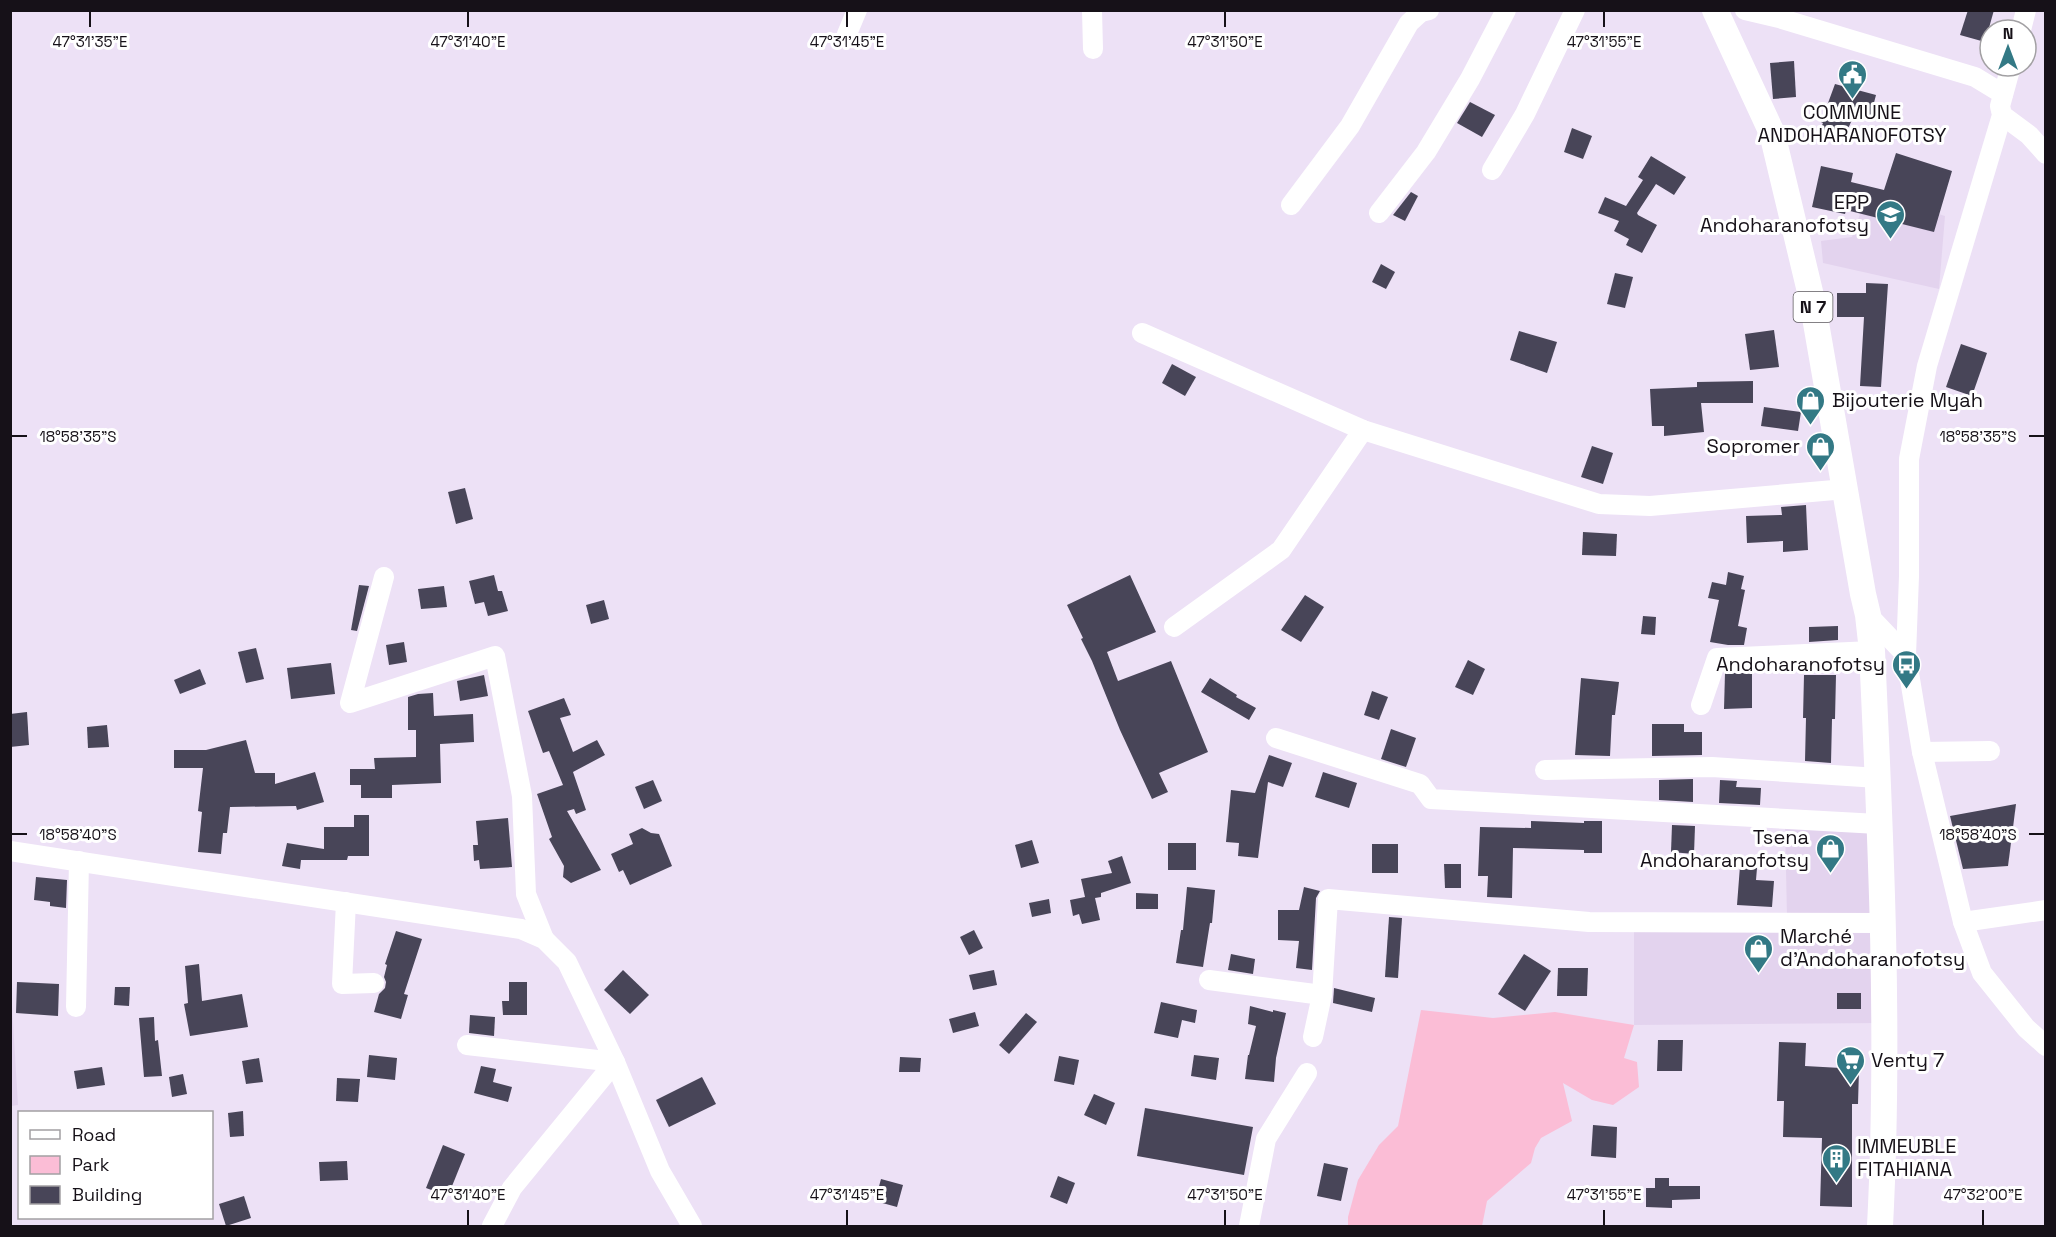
<svg xmlns="http://www.w3.org/2000/svg" width="2056" height="1237" viewBox="0 0 2056 1237" font-family="'Space Grotesk',sans-serif">
  <rect width="100%" height="100%" fill="#ede1f6"/>
  <g fill="#e3d3ee">
    <polygon points="1868,191 1945,216 1939,289 1823,263 1821,241 1852,237"/>
    <polygon points="1785,826 1871,832 1876,916 1787,916"/>
    <polygon points="1634,922 1883,923 1885,1023 1634,1025"/>
    <polygon points="11,989 18,1105 11,1106 10,1106"/>
  </g>
  <polygon fill="#fbbdd6" points="1421,1010 1493,1018 1555,1012 1634,1025 1624,1058 1637,1062 1639,1087 1613,1105 1592,1100 1563,1083 1572,1121 1541,1138 1535,1148 1531,1163 1487,1201 1482,1226 1348,1226 1348,1217 1358,1180 1379,1145 1398,1126"/>
  <g fill="#484558">
    <polygon points="1968,10 1994,10 1985,42 1960,35"/>
    <polygon points="1794,61 1796,97 1773,99 1770,63"/>
    <polygon points="1835,84 1876,95 1870,118 1855,113 1843,140 1820,130 1823,123 1821,122"/>
    <polygon points="1470,102 1495,115 1482,137 1457,123"/>
    <polygon points="1572,128 1592,136 1583,159 1564,152"/>
    <polygon points="1896,153 1952,171 1934,232 1846,210 1845,214 1812,207 1821,166 1853,173 1851,182 1884,190"/>
    <polygon points="1651,156 1686,177 1674,195 1656,184 1637,213 1638,215 1657,225 1642,253 1626,245 1629,239 1614,231 1619,221 1598,213 1605,197 1626,206 1643,180 1638,177"/>
    <polygon points="1411,192 1418,196 1405,221 1393,215"/>
    <polygon points="1381,264 1395,272 1386,289 1372,282"/>
    <polygon points="1615,273 1633,277 1625,308 1607,304"/>
    <polygon points="1866,283 1888,284 1881,387 1860,386 1864,317 1837,317 1837,293 1866,293"/>
    <polygon points="1774,330 1779,367 1750,370 1745,334"/>
    <polygon points="1519,331 1557,342 1547,373 1510,360"/>
    <polygon points="1961,344 1987,353 1972,396 1946,387"/>
    <polygon points="1172,364 1196,377 1185,396 1162,383"/>
    <polygon points="1753,381 1753,403 1701,403 1704,432 1664,436 1664,426 1652,426 1650,389 1697,387 1697,382"/>
    <polygon points="1764,407 1801,412 1798,431 1761,426"/>
    <polygon points="1592,446 1613,453 1603,484 1581,477"/>
    <polygon points="465,488 473,519 456,524 448,492"/>
    <polygon points="1806,505 1808,550 1783,552 1783,541 1747,543 1746,516 1782,515 1781,507"/>
    <polygon points="1583,532 1617,534 1616,556 1582,555"/>
    <polygon points="1728,572 1744,576 1741,589 1745,590 1738,626 1747,628 1744,645 1728,645 1710,642 1719,600 1708,598 1712,582 1726,585"/>
    <polygon points="494,575 498,591 502,591 508,611 488,616 484,602 475,604 469,581"/>
    <polygon points="1130,575 1156,632 1107,652 1118,681 1171,661 1208,752 1159,773 1168,792 1152,799 1120,730 1092,661 1081,639 1083,638 1067,605"/>
    <polygon points="359,585 369,586 357,631 351,630"/>
    <polygon points="444,586 447,607 421,609 418,589"/>
    <polygon points="1305,595 1324,607 1301,642 1281,630"/>
    <polygon points="604,600 609,619 591,624 586,605"/>
    <polygon points="1643,616 1656,617 1655,635 1641,634"/>
    <polygon points="1838,626 1838,640 1809,642 1809,627"/>
    <polygon points="404,642 407,662 389,665 386,645"/>
    <polygon points="256,648 264,679 246,683 238,652"/>
    <polygon points="1468,660 1485,669 1473,695 1455,687"/>
    <polygon points="331,663 335,694 291,699 287,668"/>
    <polygon points="200,669 206,684 180,694 174,680"/>
    <polygon points="1725,673 1752,673 1752,708 1724,709"/>
    <polygon points="484,675 488,696 460,701 457,681"/>
    <polygon points="1804,675 1836,675 1835,719 1832,719 1831,763 1805,761 1806,718 1803,718"/>
    <polygon points="1210,678 1237,695 1236,697 1256,708 1249,720 1201,692"/>
    <polygon points="1581,678 1619,682 1615,715 1612,715 1610,756 1575,755"/>
    <polygon points="1372,691 1388,697 1379,720 1364,715"/>
    <polygon points="433,693 434,716 473,714 474,742 440,744 441,783 392,785 392,798 361,798 361,785 350,785 350,769 375,769 374,758 416,757 416,730 408,730 408,697 418,694"/>
    <polygon points="564,698 571,715 560,718 573,752 597,740 605,755 573,772 586,810 576,814 574,809 567,811 601,870 571,883 563,877 564,866 549,839 552,837 537,794 563,785 549,751 543,753 528,711"/>
    <polygon points="27,712 29,745 10,747 10,714"/>
    <polygon points="1652,724 1684,724 1684,732 1702,732 1702,755 1652,756"/>
    <polygon points="107,725 109,747 88,748 87,727"/>
    <polygon points="1391,729 1416,738 1406,767 1381,759"/>
    <polygon points="246,740 255,773 275,773 275,784 315,772 324,802 297,810 296,806 230,807 227,833 223,833 221,854 198,852 202,812 198,811 203,768 174,768 174,750 206,750"/>
    <polygon points="1269,755 1292,763 1283,787 1268,782 1258,858 1238,856 1239,843 1226,842 1231,790 1255,793"/>
    <polygon points="1323,772 1357,783 1349,808 1315,797"/>
    <polygon points="1693,779 1693,802 1659,800 1659,780"/>
    <polygon points="653,780 662,801 644,809 635,787"/>
    <polygon points="1720,780 1737,781 1736,787 1761,788 1760,805 1719,803"/>
    <polygon points="2016,804 2008,866 1963,869 1950,816"/>
    <polygon points="354,815 369,815 369,856 348,856 347,860 301,860 300,869 282,866 287,843 324,849 324,827 354,827"/>
    <polygon points="508,818 512,867 480,869 479,860 474,861 473,845 478,845 476,821"/>
    <polygon points="1531,821 1584,823 1584,821 1602,821 1602,853 1584,853 1584,850 1513,848 1512,898 1487,897 1488,876 1478,876 1480,827 1531,828"/>
    <polygon points="1672,825 1695,826 1694,854 1671,852"/>
    <polygon points="642,828 651,833 659,834 672,866 630,885 623,870 619,872 611,854 633,844 629,834"/>
    <polygon points="1032,840 1039,863 1021,868 1015,845"/>
    <rect x="1168" y="843" width="28" height="27"/>
    <rect x="1372" y="844" width="26" height="29"/>
    <polygon points="1122,856 1131,883 1101,893 1101,897 1095,898 1100,920 1082,924 1079,914 1073,916 1070,900 1085,897 1081,879 1112,873 1108,861"/>
    <polygon points="1444,864 1461,864 1461,888 1445,888"/>
    <polygon points="1740,866 1757,868 1756,880 1774,881 1772,907 1737,905"/>
    <polygon points="36,877 67,880 66,908 50,906 50,902 34,900"/>
    <polygon points="1187,887 1215,890 1212,923 1210,923 1203,967 1176,963 1181,930 1183,930"/>
    <polygon points="1304,887 1320,891 1316,898 1312,970 1296,968 1299,941 1278,940 1278,910 1299,910"/>
    <polygon points="1136,893 1158,894 1158,909 1136,909"/>
    <polygon points="1049,899 1051,913 1032,917 1029,903"/>
    <polygon points="1389,917 1402,918 1398,978 1385,977"/>
    <polygon points="974,930 983,948 969,955 960,937"/>
    <polygon points="396,931 422,939 404,994 408,995 401,1019 374,1012 379,994 385,988 386,982 384,977 387,965 385,964"/>
    <polygon points="1231,954 1255,959 1253,974 1228,970"/>
    <polygon points="1524,954 1551,971 1525,1011 1498,994"/>
    <polygon points="199,964 202,1001 242,994 248,1027 190,1036 184,1004 188,1003 185,966"/>
    <polygon points="1558,968 1588,968 1587,996 1557,996"/>
    <polygon points="623,970 649,995 630,1014 604,990"/>
    <polygon points="994,970 997,985 973,990 969,975"/>
    <polygon points="17,982 59,984 58,1016 16,1013"/>
    <polygon points="509,982 527,982 527,1015 503,1015 502,1001 509,1001"/>
    <polygon points="115,987 130,987 129,1006 114,1005"/>
    <polygon points="1334,988 1375,998 1372,1012 1333,1003"/>
    <rect x="1837" y="993" width="24" height="16"/>
    <polygon points="1161,1002 1197,1010 1195,1023 1182,1020 1178,1038 1154,1033"/>
    <polygon points="1250,1006 1273,1012 1273,1010 1286,1013 1276,1058 1274,1082 1245,1079 1248,1055 1249,1055 1256,1026 1248,1024"/>
    <polygon points="975,1012 979,1026 953,1033 949,1019"/>
    <polygon points="1026,1013 1037,1022 1009,1054 999,1045"/>
    <polygon points="470,1015 495,1017 494,1036 469,1033"/>
    <polygon points="154,1017 155,1041 158,1040 162,1076 144,1077 139,1018"/>
    <polygon points="1658,1040 1683,1040 1682,1071 1657,1071"/>
    <polygon points="1779,1042 1806,1043 1805,1066 1859,1069 1858,1104 1852,1104 1852,1207 1820,1206 1822,1138 1783,1137 1784,1101 1777,1101"/>
    <polygon points="369,1055 397,1058 395,1080 367,1077"/>
    <polygon points="1194,1055 1219,1058 1216,1080 1191,1076"/>
    <polygon points="1059,1056 1079,1060 1074,1085 1054,1081"/>
    <polygon points="900,1057 921,1058 920,1072 899,1072"/>
    <polygon points="259,1058 263,1082 246,1084 242,1061"/>
    <polygon points="481,1066 496,1069 493,1082 512,1087 508,1102 474,1093"/>
    <polygon points="102,1067 105,1085 77,1089 74,1071"/>
    <polygon points="183,1074 187,1094 172,1097 169,1077"/>
    <polygon points="702,1077 716,1104 669,1127 656,1100"/>
    <polygon points="337,1078 360,1079 358,1102 336,1101"/>
    <polygon points="1094,1094 1115,1103 1106,1125 1084,1115"/>
    <polygon points="1145,1108 1253,1127 1244,1175 1137,1156"/>
    <polygon points="243,1111 244,1136 230,1137 228,1113"/>
    <polygon points="1593,1125 1617,1127 1616,1158 1591,1156"/>
    <polygon points="443,1145 465,1154 448,1196 426,1188"/>
    <polygon points="347,1161 348,1180 320,1181 319,1162"/>
    <polygon points="1324,1163 1348,1168 1341,1201 1317,1196"/>
    <polygon points="1058,1176 1075,1183 1067,1204 1050,1197"/>
    <polygon points="1655,1178 1669,1178 1669,1186 1700,1186 1700,1199 1672,1200 1672,1208 1646,1207 1646,1188 1655,1188"/>
    <polygon points="881,1179 903,1185 897,1207 875,1201"/>
    <polygon points="244,1196 251,1218 226,1226 219,1204"/>
  </g>
  <g fill="none" stroke-linecap="round" stroke-linejoin="round">
    <g stroke="#fff" stroke-width="20">
      <polyline points="1092,10 1093,49"/>
      <polyline points="1745,10 1779,18 1975,77 2003,94"/>
      <polyline points="2021,30 2026,10"/>
      <polyline points="847,34 857,10"/>
      <polyline points="2002,115 2029,135 2046,154"/>
      <polyline points="1492,170 1525,114 1575,10"/>
      <polyline points="1291,205 1350,126 1409,23 1421,12 1429,10"/>
      <polyline points="1379,213 1426,152 1470,79 1506,10"/>
      <polyline points="1142,333 1363,430 1599,504 1650,506 1846,489"/>
      <polyline points="384,577 350,703 495,656 522,796 526,894 544,939"/>
      <polyline points="1868,615 1906,655 1922,752 1963,922 1982,973 2026,1028 2046,1046"/>
      <polyline points="1174,627 1281,550 1363,430"/>
      <polyline points="1906,655 1909,576 1909,459 1927,366 2002,115 2000,106 2011,66"/>
      <polyline points="1701,705 1717,658 1872,651"/>
      <polyline points="1276,738 1420,784 1431,799 1878,824"/>
      <polyline points="1922,752 1990,751"/>
      <polyline points="1545,770 1712,767 1878,778"/>
      <polyline points="10,851 521,929 544,939 567,962 615,1062 660,1171 692,1226"/>
      <polyline points="346,902 342,984 374,983"/>
      <polyline points="1963,922 2046,910"/>
      <polyline points="1209,980 1322,995"/>
      <polyline points="76,1007 79,861"/>
      <polyline points="1313,1037 1322,995 1328,899 1589,922 1883,923"/>
      <polyline points="467,1045 615,1062 512,1188 492,1226"/>
      <polyline points="1249,1226 1266,1139 1307,1073"/>
    </g>
    <path stroke="#fff" stroke-width="26" d="M1715,10L1772,133L1812,300L1863,594L1868,615L1872,651C1881,842 1890,1035 1880,1226"/>
  </g>
  <path fill="none" stroke="#161118" stroke-width="2" d="M90,12V27M468,12V27M847,12V27M1225,12V27M1604,12V27M12,436H27M2029,436H2044M12,834H27M2029,834H2044M468,1210V1225M847,1210V1225M1225,1210V1225M1604,1210V1225M1983,1210V1225"/>
  <defs>
    <symbol id="civic-pin" viewBox="-11 -11 22 30"><path d="M0 17L-7.5 6A9.5 9.5 0 1 1 7.5 6Z" fill="#337985" stroke="#fff"/><path d="M-.6-6.5H3V-4.5H.6V-3L4-1V1h2V6H-6V1h2V-1L-.6-3ZM-1.2 2.5V6h2.4V2.5Z" fill="#fff"/></symbol>
    <symbol id="school-pin" viewBox="-11 -11 22 30"><path d="M0 17L-7.5 6A9.5 9.5 0 1 1 7.5 6Z" fill="#337985" stroke="#fff"/><path d="M0-5L7-2L0 1L-7-2ZM-4 1L0 2.5L4 1V4Q0 6-4 4Z" fill="#fff"/></symbol>
    <symbol id="shop-pin" viewBox="-11 -11 22 30"><path d="M0 17L-7.5 6A9.5 9.5 0 1 1 7.5 6Z" fill="#337985" stroke="#fff"/><path d="M-5-2.5h2.3a2.7 3.5 0 0 1 5.4 0H5L5.5 6h-11ZM-1.5-2.5h3a1.5 2.3 0 0 0-3 0Z" fill="#fff"/></symbol>
    <symbol id="bus-pin" viewBox="-11 -11 22 30"><path d="M0 17L-7.5 6A9.5 9.5 0 1 1 7.5 6Z" fill="#337985" stroke="#fff"/><path d="M-5-6H5V4H4V6H2V4H-2V6H-4V4H-5ZM-3.5-4V0h7V-4ZM-3.5 1.2v1.5H-2V1.2ZM2 1.2v1.5H3.5V1.2Z" fill="#fff"/></symbol>
    <symbol id="supermarket-pin" viewBox="-11 -11 22 30"><path d="M0 17L-7.5 6A9.5 9.5 0 1 1 7.5 6Z" fill="#337985" stroke="#fff"/><path d="M-6-5.5h2.5l.6 2H6L4.5 2H-2.5L-4.4-4H-6ZM-1.5 3.2a1.3 1.3 0 1 0 .1 0ZM3 3.2a1.3 1.3 0 1 0 .1 0Z" fill="#fff"/></symbol>
    <symbol id="building-pin" viewBox="-11 -11 22 30"><path d="M0 17L-7.5 6A9.5 9.5 0 1 1 7.5 6Z" fill="#337985" stroke="#fff"/><path d="M-4-6H4V6H1V3H-1V6H-4ZM-2.5-4.3h1.7v1.8h-1.7ZM.8-4.3h1.7v1.8H.8ZM-2.5-1h1.7V.8h-1.7ZM.8-1h1.7V.8H.8Z" fill="#fff"/></symbol>
  </defs>
  <g fill-rule="evenodd">
    <use href="#civic-pin" x="1836" y="58" width="33" height="45"/>
    <use href="#school-pin" x="1874" y="198" width="33" height="45"/>
    <use href="#shop-pin" x="1794" y="384" width="33" height="45"/>
    <use href="#shop-pin" x="1804" y="430" width="33" height="45"/>
    <use href="#bus-pin" x="1890" y="648" width="33" height="45"/>
    <use href="#shop-pin" x="1814" y="832" width="33" height="45"/>
    <use href="#shop-pin" x="1742" y="932" width="33" height="45"/>
    <use href="#supermarket-pin" x="1834" y="1044" width="33" height="45"/>
    <use href="#building-pin" x="1820" y="1142" width="33" height="45"/>
  </g>
  <g text-anchor="middle" stroke-width="6" stroke-linejoin="round" paint-order="stroke">
    <rect fill="#fff" stroke="#5c585d" stroke-width="1.5" x="1793.5" y="292" width="39" height="30" rx="4.5"/>
    <g font-size="18" font-weight="bold" fill="#161118">
      <text x="1813" y="313">N 7</text>
    </g>
    <g font-size="20" fill="#161118" stroke="#fff" text-anchor="end">
      <text x="1852" y="119" text-anchor="middle">COMMUNE<tspan x="1852" dy="23">ANDOHARANOFOTSY</tspan></text>
      <text x="1869" y="209">EPP<tspan x="1869" dy="23">Andoharanofotsy</tspan></text>
      <text x="1832" y="407" text-anchor="start">Bijouterie Myah</text>
      <text x="1800" y="453">Sopromer</text>
      <text x="1885" y="671">Andoharanofotsy</text>
      <text x="1809" y="844">Tsena<tspan x="1809" dy="23">Andoharanofotsy</tspan></text>
      <text x="1780" y="943" text-anchor="start">Marché<tspan x="1780" dy="23">d'Andoharanofotsy</tspan></text>
      <text x="1871" y="1067" text-anchor="start">Venty 7</text>
      <text x="1857" y="1153" text-anchor="start">IMMEUBLE<tspan x="1857" dy="23">FITAHIANA</tspan></text>
    </g>
  </g>
  <g font-size="15" text-anchor="middle" fill="#161118" stroke="#fff" stroke-width="6" stroke-linejoin="round" paint-order="stroke">
    <text x="90" y="47">47°31'35"E</text>
    <text x="468" y="47">47°31'40"E</text>
    <text x="847" y="47">47°31'45"E</text>
    <text x="1225" y="47">47°31'50"E</text>
    <text x="1604" y="47">47°31'55"E</text>
    <text x="78" y="442">18°58'35"S</text>
    <text x="1978" y="442">18°58'35"S</text>
    <text x="78" y="840">18°58'40"S</text>
    <text x="1978" y="840">18°58'40"S</text>
    <text x="468" y="1200">47°31'40"E</text>
    <text x="847" y="1200">47°31'45"E</text>
    <text x="1225" y="1200">47°31'50"E</text>
    <text x="1604" y="1200">47°31'55"E</text>
    <text x="1983" y="1200">47°32'00"E</text>
  </g>
  <rect width="2056" height="1237" fill="none" stroke="#161118" stroke-width="24"/>
  <rect x="18" y="1111" width="195" height="108" fill="#ffffff" stroke="#a2a0a3" stroke-width="1.5"/>
  <rect x="30" y="1130" width="30" height="9" fill="#ffffff" stroke="#a2a0a3" stroke-width="1.5"/>
  <text x="72" y="1141" font-size="18" fill="#161118">Road</text>
  <rect x="30" y="1156" width="30" height="18" fill="#fbbdd6" stroke="#a2a0a3" stroke-width="1.5"/>
  <text x="72" y="1171" font-size="18" fill="#161118">Park</text>
  <rect x="30" y="1186" width="30" height="18" fill="#484558" stroke="#a2a0a3" stroke-width="1.5"/>
  <text x="72" y="1201" font-size="18" fill="#161118">Building</text>
  <g transform="translate(2008 48)"><circle r="28" fill="#ffffff" stroke="#a2a0a3" stroke-width="1.5"/>
  <path d="M0-4.5L10 22L0 15L-10 22Z" fill="#337985"/>
  <text y="-9" font-size="16" font-weight="bold" text-anchor="middle" fill="#161118">N</text>
  </g>
</svg>
